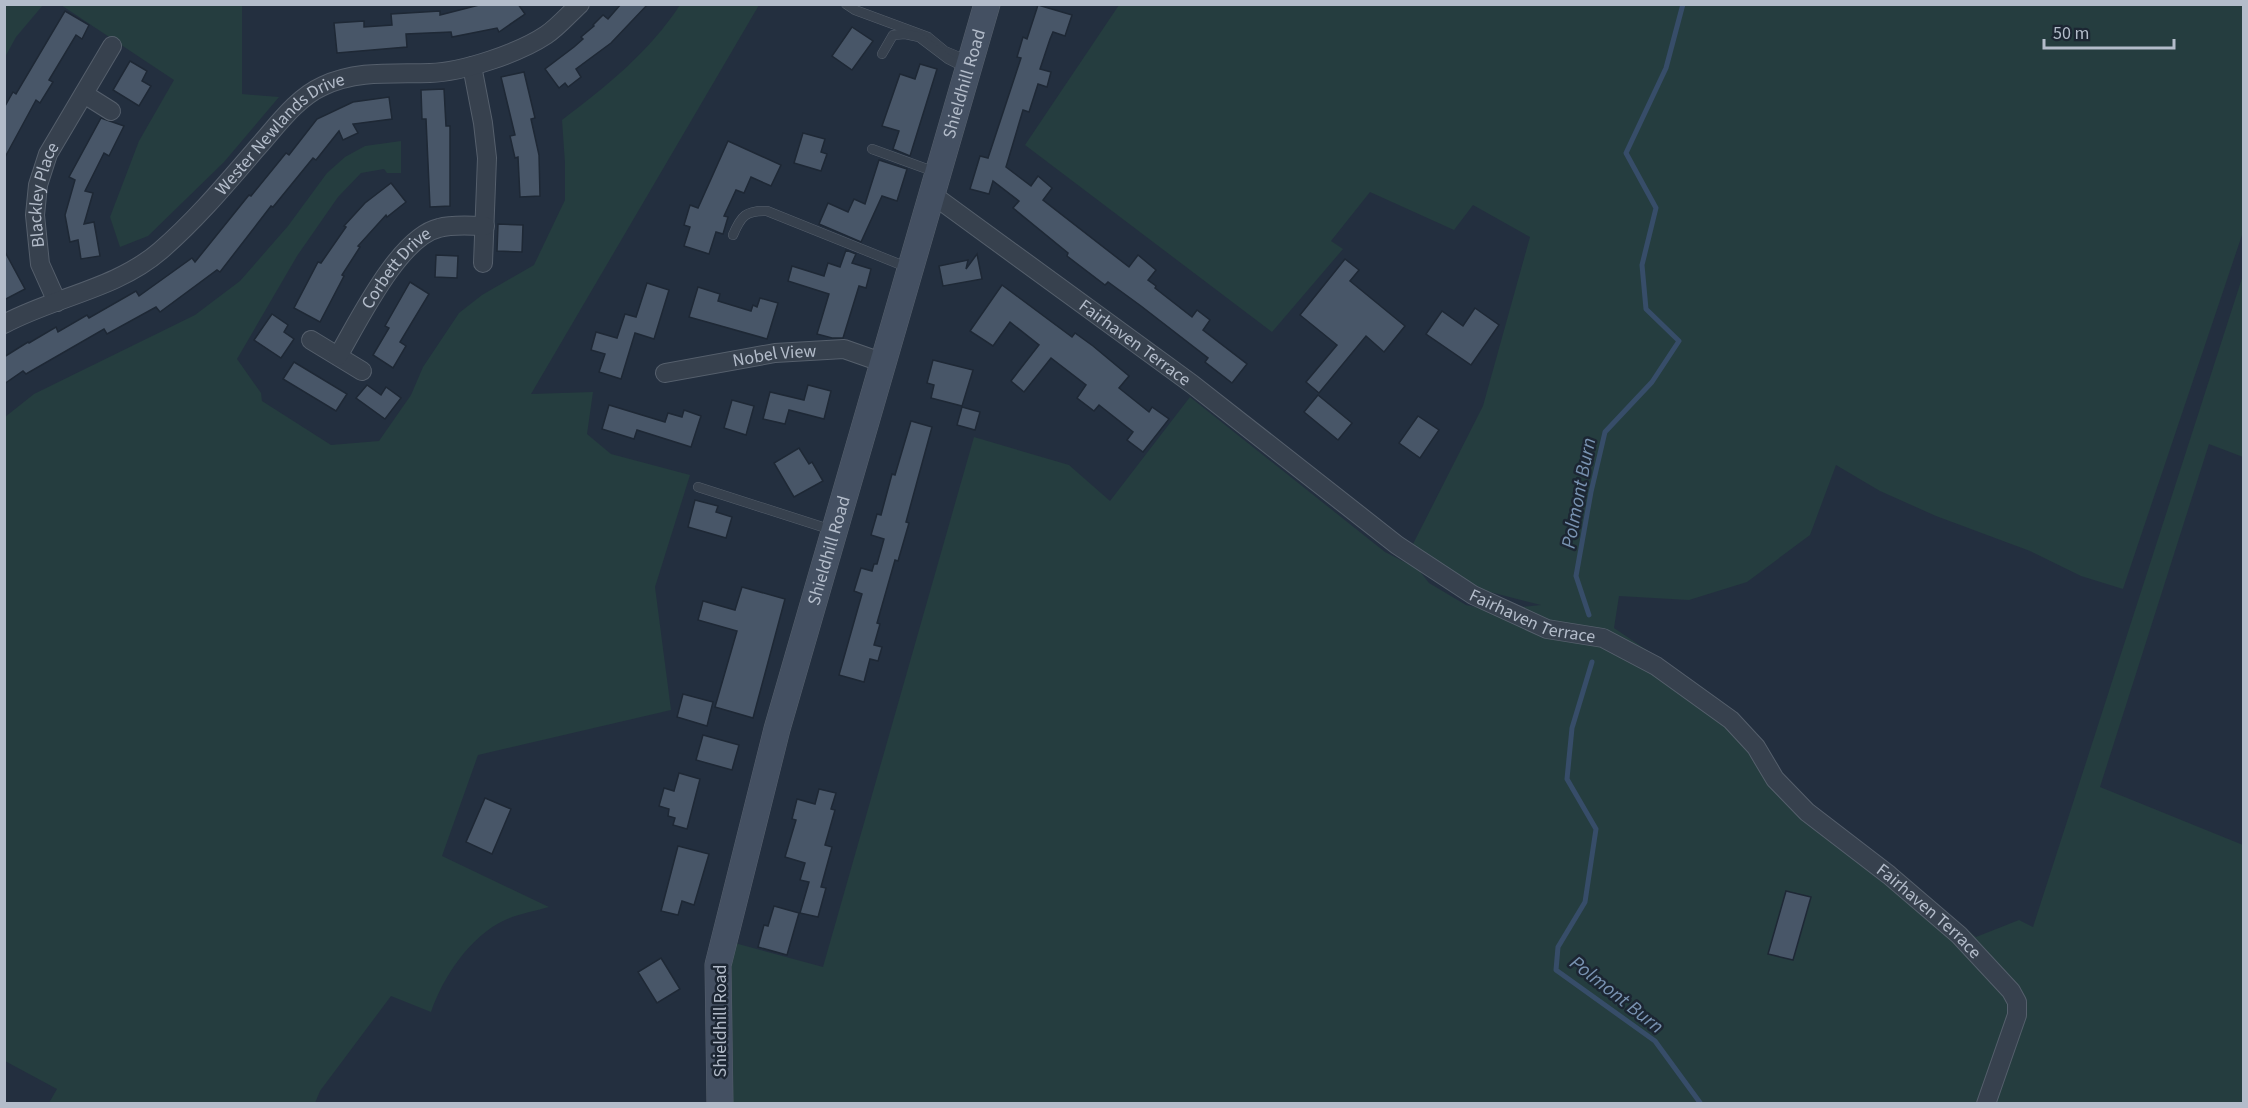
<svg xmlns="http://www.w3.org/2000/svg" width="2248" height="1108" viewBox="0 0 2248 1108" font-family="'Source Sans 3',sans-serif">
  <rect width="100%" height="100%" fill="#232f3f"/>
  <g fill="#253d3f">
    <polygon points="5,4 43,5 16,37 5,57"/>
    <polygon points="61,5 242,5 242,94 279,97 224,162 148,236 120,247 110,217 139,141 174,80"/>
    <path d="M680,5H759L531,394L593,392L587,434L611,454L690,475L655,587L671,710L478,755L442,856L549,907C535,911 518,914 505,920C470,936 443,977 431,1012L391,996L320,1091L315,1103H49L57,1089L5,1061V417L34,394L195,315L240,281L288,226L327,173L345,157L365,146L401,141V173H387L384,169L361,173L338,197L297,256L237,359L261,393L262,401L331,445L379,441L411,395L423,367L459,313L482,295L534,265L565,200V163L562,120C607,86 649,52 680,5Z"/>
    <polygon points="1119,5 2243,5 2243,232 2123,589 2081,576 2030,551 1936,516 1880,491 1836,465 1810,535 1747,582 1689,600 1619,596 1614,628 1663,661 1781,774 1809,804 1843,829 1976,937 2019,920 2033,927 2243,275 2243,457 2209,444 2100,787 2243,845 2243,1103 733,1103 731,942 823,967 974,437 1069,465 1110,501 1190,397 1385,552 1418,569 1429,583 1466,605 1490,610 1541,605 1482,590 1412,546 1483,406 1530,237 1473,205 1454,230 1370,192 1331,241 1343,249 1272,332 1025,145"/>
  </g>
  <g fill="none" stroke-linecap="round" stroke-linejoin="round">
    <g stroke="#374d69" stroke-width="5">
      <polyline points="1589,615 1576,576 1591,492 1605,432 1652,382 1679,341 1646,309 1642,265 1656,208 1626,153 1666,68 1683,4"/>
      <polyline points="1592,662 1572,728 1567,779 1596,829 1585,902 1558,947 1556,970 1655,1041 1701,1104"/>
    </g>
  </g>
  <g fill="#485668" stroke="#1e2835" stroke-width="1.5">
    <polygon points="483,4 518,4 525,14 499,32 497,28 452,37 451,32 406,34 407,47 337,53 334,23 364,21 364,27 392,25 391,14 440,11 440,15"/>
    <polygon points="621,4 648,4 611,43 576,69 581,77 568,87 565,83 559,88 545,69 574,47 583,39 581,37 594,26 593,25 603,15 608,19"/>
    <polygon points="1038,5 1072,15 1065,36 1053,32 1050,39 1040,69 1051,72 1047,87 1038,84 1029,112 1023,110 1006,167 1031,186 1038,176 1052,188 1043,200 1129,267 1138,255 1156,270 1148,280 1156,286 1155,288 1192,317 1197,310 1210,320 1203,330 1247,364 1232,383 1205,362 1208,358 1141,306 1108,282 1105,285 1067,256 1068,253 1013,208 1019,201 993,181 989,194 970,189 980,156 988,158 1021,58 1017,57 1023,37 1027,39"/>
    <polygon points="65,11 89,25 82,39 76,35 49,80 53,82 40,103 36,100 4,159 4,108 13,92 16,94"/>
    <polygon points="852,27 873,41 852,70 832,56"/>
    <polygon points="130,61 147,71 142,81 151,86 139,106 113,90"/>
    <polygon points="920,64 937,69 910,156 893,149 899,131 882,126 900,74 915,79"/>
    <polygon points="524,72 535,118 531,119 539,155 540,196 520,197 518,157 515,158 510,136 515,135 501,77"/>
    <polygon points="444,89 446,126 450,126 450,206 430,207 426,119 422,119 421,90"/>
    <polygon points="389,97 392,119 353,124 358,133 343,140 339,131 316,160 313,158 273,207 271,206 220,272 217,270 160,312 156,307 107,334 104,329 26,374 23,371 4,384 4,357 28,342 29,343 56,327 58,332 87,315 89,318 136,291 139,296 192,258 195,262 249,195 251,196 286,153 289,155 317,119 353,102"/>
    <polygon points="101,118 124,126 109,156 104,153 85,191 93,193 84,224 94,222 100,256 81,259 78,240 70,242 65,215 75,180 69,177"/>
    <polygon points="803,133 825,139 821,152 827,154 821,171 794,163"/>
    <polygon points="728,141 781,165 771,186 751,177 744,193 736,190 724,216 728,217 723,234 716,232 709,254 684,246 690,227 684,225 690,205 698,208"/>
    <polygon points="879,160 907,169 897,201 882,196 861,242 819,224 828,203 848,212 854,199 865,204"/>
    <polygon points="391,183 406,202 387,217 386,215 358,246 360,247 342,275 344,276 320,322 294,308 318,262 321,263 346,227 344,226 365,203"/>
    <polygon points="498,224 523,225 522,252 497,251"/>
    <polygon points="4,250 25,289 4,300"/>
    <polygon points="846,250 856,254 852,263 871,269 866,288 859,286 843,338 832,338 817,334 829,294 788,281 792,266 824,276 828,263 840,267"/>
    <polygon points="977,254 982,279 943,286 939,266 968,260 966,269"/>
    <polygon points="436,255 458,256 457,278 435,277"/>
    <polygon points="1345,259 1359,270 1350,281 1405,326 1384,352 1366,336 1319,393 1306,382 1337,345 1300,315"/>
    <polygon points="410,282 429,294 400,342 406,346 393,368 373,355 389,328 385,326"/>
    <polygon points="647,283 669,290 654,339 635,333 621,379 599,372 605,354 591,350 596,332 617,338 625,314 636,317"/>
    <polygon points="1002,285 1072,337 1075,333 1093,346 1129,376 1119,388 1149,412 1152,407 1169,419 1143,452 1127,440 1133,432 1099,405 1094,411 1077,398 1086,385 1051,358 1024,392 1011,381 1039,345 1010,322 993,346 970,331"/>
    <polygon points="698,287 720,294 718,301 751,311 753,305 757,307 760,298 778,303 767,339 689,317"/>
    <polygon points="1475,308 1499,325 1471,365 1426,334 1442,311 1463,326"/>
    <polygon points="272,314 288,325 284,332 294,339 281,358 254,340"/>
    <polygon points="933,360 973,370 962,406 931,398 934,385 927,383"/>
    <polygon points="294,362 347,394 336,411 283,379"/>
    <polygon points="367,385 381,395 386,387 401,398 385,419 356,398"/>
    <polygon points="808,385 831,391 824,419 789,410 785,424 763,419 770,392 804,400"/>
    <polygon points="1318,395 1352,423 1338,440 1304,412"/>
    <polygon points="732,400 754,406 746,435 724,428"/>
    <polygon points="609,405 665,422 668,413 682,417 684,410 701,416 691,447 637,430 634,439 602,429"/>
    <polygon points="962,407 980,412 975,430 957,425"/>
    <polygon points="1418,416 1439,430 1420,458 1399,443"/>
    <polygon points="911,421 932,427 906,522 909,523 898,561 895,560 877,623 880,624 874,645 882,647 878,661 870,659 864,682 839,675 862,594 854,591 861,568 872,571 874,564 877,564 884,539 871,535 877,514 881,515 892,474 895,475"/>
    <polygon points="799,448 809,464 812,462 823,481 794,497 774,463"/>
    <polygon points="695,500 718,506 716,512 732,517 726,538 688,527"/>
    <polygon points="742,587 785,599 753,718 715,707 737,631 698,620 703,601 735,610"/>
    <polygon points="683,694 713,702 707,726 677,717"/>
    <polygon points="703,735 739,745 732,770 696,760"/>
    <polygon points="679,773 700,779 687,829 673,825 675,818 668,816 669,809 659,806 664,788 674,791"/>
    <polygon points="819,789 836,793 831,809 835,810 825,845 832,847 821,887 826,888 818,917 800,913 809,882 800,880 805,863 785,857 796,820 792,819 797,799 815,804"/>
    <polygon points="485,798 511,809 492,854 466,842"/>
    <polygon points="678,846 709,854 694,905 682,901 678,915 661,911"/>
    <polygon points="1786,891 1811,897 1793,960 1768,954"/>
    <polygon points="774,906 799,913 787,955 758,947 764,925 768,926"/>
    <polygon points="661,958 680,989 657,1003 638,972"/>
  </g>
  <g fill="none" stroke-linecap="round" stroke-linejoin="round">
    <defs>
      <g id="lane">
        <polyline points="846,4 855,10 928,37 945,51 969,61"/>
        <polyline points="882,54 893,35 905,34 919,37 948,59 966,68"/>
        <polyline points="872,149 938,173"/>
        <path d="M733,235C741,216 746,210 767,211L909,268"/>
        <polyline points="698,487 832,530"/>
      </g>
      <g id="street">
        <polyline points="472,66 483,123 487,158 483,263"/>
        <polyline points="84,94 111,111"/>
        <path id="s1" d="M933,195L1192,384L1397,545L1473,595L1547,629L1603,638L1656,666L1731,720L1756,747L1775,779L1807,812L1889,875L1959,935L2011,991L2017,1002V1015L1986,1104"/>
        <path id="s2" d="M57,302L40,264L35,215L38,185L48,154L112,46"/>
        <path id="s3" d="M4,324C54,297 116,289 160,251C196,220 226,184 257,148C276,127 296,98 323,86C357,70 393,74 430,73C463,72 519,53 546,35C558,27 569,14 580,4"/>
        <polyline points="311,340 362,371"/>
        <path id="s4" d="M338,356C358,322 399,237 439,228C453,224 470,226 485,226"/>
        <path id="s5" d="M665,373L775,353L844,349L884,363"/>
      </g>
      <g id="secondary">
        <path id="s6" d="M720,1104L718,965L777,729L987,4"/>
      </g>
    </defs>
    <use href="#lane" stroke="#555f6c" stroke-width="10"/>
    <use href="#street" stroke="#555f6c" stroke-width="20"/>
    <use href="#secondary" stroke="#555f6c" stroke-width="27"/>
    <use href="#lane" stroke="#37414e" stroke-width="9"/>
    <use href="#street" stroke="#37414e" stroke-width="18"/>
    <use href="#secondary" stroke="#445062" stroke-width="26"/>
  </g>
  <g text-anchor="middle" stroke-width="5" stroke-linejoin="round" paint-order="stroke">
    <g font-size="18" fill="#b3bcca" stroke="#1c2633">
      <text dy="6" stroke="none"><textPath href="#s6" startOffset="1054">Shieldhill Road</textPath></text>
      <text dy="6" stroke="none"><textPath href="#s3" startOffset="342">Wester Newlands Drive</textPath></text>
      <text dy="6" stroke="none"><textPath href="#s2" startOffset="112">Blackley Place</textPath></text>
      <text dy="6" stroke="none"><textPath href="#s4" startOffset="106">Corbett Drive</textPath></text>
      <text dy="6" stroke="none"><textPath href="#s1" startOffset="250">Fairhaven Terrace</textPath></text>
      <text dy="6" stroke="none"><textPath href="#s5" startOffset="111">Nobel View</textPath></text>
      <text dy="6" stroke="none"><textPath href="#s6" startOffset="568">Shieldhill Road</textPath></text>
      <text dy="6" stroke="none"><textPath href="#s1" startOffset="736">Fairhaven Terrace</textPath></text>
      <text dy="6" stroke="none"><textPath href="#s1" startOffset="1240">Fairhaven Terrace</textPath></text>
      <text transform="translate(720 1021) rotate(-90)" y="6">Shieldhill Road</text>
    </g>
    <g font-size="20" font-style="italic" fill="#7993b2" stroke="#1c2633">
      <text transform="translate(1578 493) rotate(-79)" y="7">Polmont Burn</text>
      <text transform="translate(1617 994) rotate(38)" y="7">Polmont Burn</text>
    </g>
  </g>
  <rect width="2248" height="1108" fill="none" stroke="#b3bcca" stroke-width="12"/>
  <path d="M2044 39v9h130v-9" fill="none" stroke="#b3bcca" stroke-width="3"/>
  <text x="2053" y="39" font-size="18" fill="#b3bcca" stroke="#1c2633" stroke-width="4.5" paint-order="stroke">50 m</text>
</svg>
